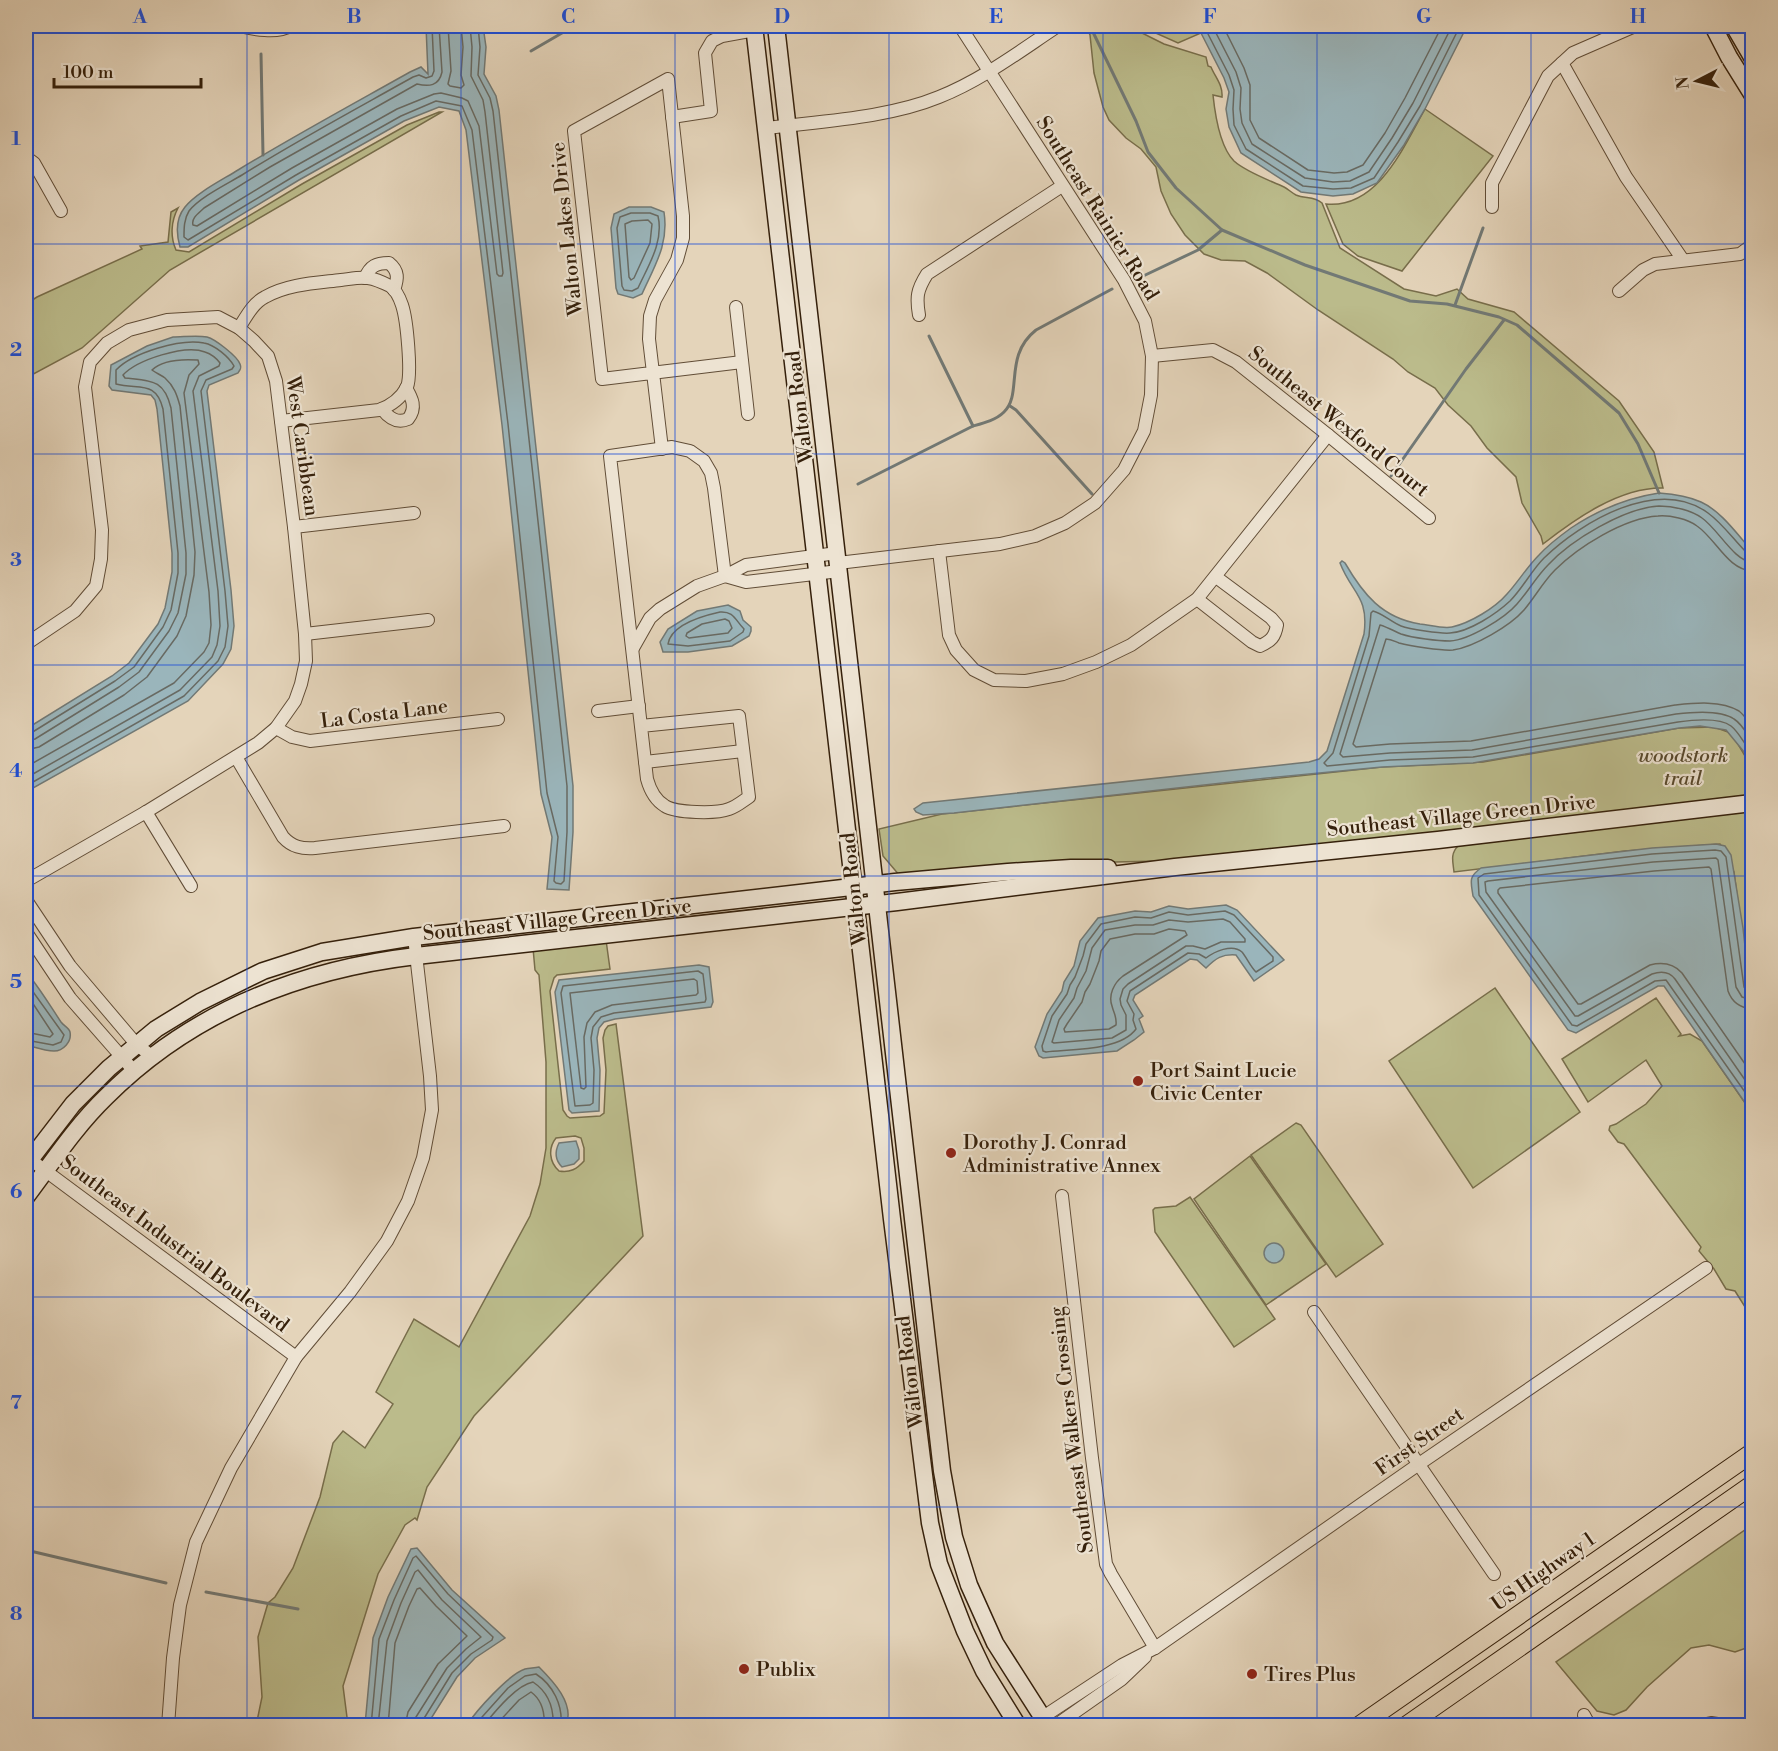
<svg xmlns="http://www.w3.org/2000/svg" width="1778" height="1751" viewBox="0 0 1778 1751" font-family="'Libre Bodoni',serif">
  <rect width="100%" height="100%" fill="#e4d4ba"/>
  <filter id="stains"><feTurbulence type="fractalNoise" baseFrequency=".00333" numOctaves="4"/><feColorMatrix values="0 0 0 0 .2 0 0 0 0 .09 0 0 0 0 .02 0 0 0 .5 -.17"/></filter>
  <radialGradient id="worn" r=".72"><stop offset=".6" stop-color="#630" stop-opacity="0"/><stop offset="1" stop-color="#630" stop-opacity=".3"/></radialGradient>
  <g fill="#bbbb8b" stroke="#786e4b" stroke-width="1.5" fill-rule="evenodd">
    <path d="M1086,26H1128L1164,44L1206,57L1208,66L1211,67C1215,77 1223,85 1222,97L1213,95C1215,114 1220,147 1234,161C1246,172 1269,180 1284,187C1288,189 1292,193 1296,195C1305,199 1314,196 1322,203L1340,248L1404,289L1436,296L1457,289L1468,299L1514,312L1619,401L1654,452L1663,488C1620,487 1575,519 1543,544L1541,536L1522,503L1516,477L1487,448L1471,426L1448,405L1435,388L1408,372L1393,359L1318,310L1267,273L1245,261L1221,260L1204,254L1185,235L1171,214L1161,191L1156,167L1141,149L1126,138L1109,120L1103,107L1094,73L1090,35Z"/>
    <polygon points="1140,26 1204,26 1201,33 1178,43"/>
    <path d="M1425,109L1493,156L1402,271L1358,256L1343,244L1326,204C1378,209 1404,146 1425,109Z"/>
    <path d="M439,112H442L170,270L82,348L26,378V304L37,297L142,249L140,246L168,242L171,212L178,208C171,221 170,237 176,250L189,252L302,184L407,125Z"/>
    <polygon points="1714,727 1728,732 1735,739 1748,761 1752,759 1752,796 1201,860 1073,863 900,876 883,856 879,829 942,814 1382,767 1483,762 1679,728"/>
    <path d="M1752,810V1010L1734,872L1720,844L1625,851L1454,872C1453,862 1450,854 1458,846Z"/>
    <path d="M606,940L610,969L557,975L554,978L550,991L563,1110L567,1116L570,1118L600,1116L604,1113L606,1070L603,1038L605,1030L608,1026L616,1024L643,1236L474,1416L427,1487L417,1520L415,1518L405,1525L378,1574L343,1686L348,1725L256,1726L262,1697L258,1637L268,1603L275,1597L293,1568L320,1497L333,1443L343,1431L365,1448L393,1404L376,1392L414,1319L459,1347L530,1216L540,1184L546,1148V1062L539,975L535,970L533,948ZM575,1136L581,1138L584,1148V1161C577,1169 570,1173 559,1171C549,1162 548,1148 556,1138Z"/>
    <polygon points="1495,988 1580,1112 1473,1188 1389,1061"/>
    <polygon points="1656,998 1681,1034 1679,1036 1690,1034 1702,1041 1748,1107 1752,1108 1752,1318 1735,1291 1726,1289 1714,1269 1699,1251 1701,1247 1624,1144 1618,1142 1609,1130 1610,1126 1616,1124 1646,1104 1662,1086 1646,1060 1588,1102 1562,1059"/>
    <polygon points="1296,1123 1301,1125 1383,1244 1336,1277 1251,1155"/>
    <polygon points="1250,1156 1326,1264 1266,1305 1194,1199"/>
    <polygon points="1190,1197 1275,1319 1234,1347 1155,1232 1153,1210 1155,1208 1176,1206"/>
    <polygon points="1752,1525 1752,1646 1735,1652 1709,1645 1691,1648 1647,1687 1626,1710 1614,1715 1597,1711 1556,1662"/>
  </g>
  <g fill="#9ab5bb" stroke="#727975" stroke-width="1.5">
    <path d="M426,26H483L486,47L484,74L496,96L499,110L573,786V832L569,890L547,889L552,837L541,794L502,425L466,130L459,111L439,107L404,121L299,180L188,247H180C176,233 176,218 185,207C196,193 222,180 238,170C294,136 353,104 410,72L421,67L428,74Z"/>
    <polygon points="1204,26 1467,26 1425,109 1404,145 1377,183 1353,194 1333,196 1301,192 1241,153 1229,127 1226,109 1229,92 1224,78 1201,33"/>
    <path d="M629,207H651L664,212C669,244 655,265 642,294L633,298L618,294L616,288L611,228L614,214Z"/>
    <path d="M173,337C183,337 197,335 207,337C215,339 237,356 240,364C242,369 240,369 238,373L209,385L207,391L231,590L234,626L231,649L223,664L188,701L26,792V729L112,676L129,663L158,624L165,608L172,572V553L157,409L155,400L151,395L112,390L109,386L111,365L147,346Z"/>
    <path d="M1659,493C1673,494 1688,496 1701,502C1721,511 1737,534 1752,551V758H1749L1726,730L1700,726L1679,728L1473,763L1382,767L1267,778L954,813L923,815L916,812L914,809L923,803L1309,762L1319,759L1327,751L1364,634C1369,596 1352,594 1340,563L1342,561L1345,563C1363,594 1382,618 1420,624C1430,625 1443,629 1452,627C1470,623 1495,608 1507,594C1518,582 1527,567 1539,555C1548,545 1560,536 1571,528C1598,510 1626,498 1659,493Z"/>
    <polygon points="728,605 740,611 743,620 751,627 751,631 749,636 732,646 688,652 663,652 660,642 668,629 697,611"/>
    <path d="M1716,844L1725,846L1731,855L1743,928L1752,1010V1108L1748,1107L1664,986H1658L1576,1033L1568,1030L1473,896C1471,882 1468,877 1481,868L1652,848Z"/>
    <path d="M1226,905L1237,910L1284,960L1254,981L1236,955C1222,954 1216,958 1206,968L1197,960L1190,959L1135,995L1133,1000L1143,1016L1139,1019L1144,1032L1134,1040L1117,1051L1043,1058L1039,1056L1035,1047L1047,1014L1062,991L1064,982L1074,966L1080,941L1098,918L1135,911L1151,912L1169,906L1188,909Z"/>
    <polygon points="699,965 709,967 713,1002 711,1007 615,1019 604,1022 599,1028 597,1038 600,1070 599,1111 572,1113 569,1110 555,992 559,980"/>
    <path d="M26,976L31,978C42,992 51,1007 61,1022C64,1026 69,1028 70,1032C72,1042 63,1051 54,1051C45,1051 34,1047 26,1045Z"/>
    <path d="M576,1141L579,1150V1159L574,1164L562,1167C555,1160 555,1151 559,1143Z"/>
    <circle cx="1274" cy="1253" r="10"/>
    <polygon points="417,1548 452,1590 505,1638 475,1658 457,1677 427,1725 365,1725 373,1638 388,1597 411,1549"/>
    <path d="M539,1667C553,1681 575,1704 566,1725H467C476,1711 509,1674 525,1669C529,1668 534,1668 539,1667Z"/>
  </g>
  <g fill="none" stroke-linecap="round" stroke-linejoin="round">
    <g stroke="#686a63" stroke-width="1.5">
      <path d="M432,26L434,71L432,76L426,78L419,75L413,77C356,109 298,140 242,175C227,184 200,197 189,211C184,219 184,228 184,237L188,240L296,175L401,116L436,101L462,106L472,130L508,424L547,793L558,837L554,881L556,883L561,884L564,881L567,832V786L493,111L490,98L478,75L480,47L478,26"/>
      <path d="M439,26L442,72C439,86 429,87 417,84L270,167L204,208C199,213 191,218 193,225L197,226L292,168L397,109L434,94L441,93L462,98L468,101L479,126L497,274L499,276H502L503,273L485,112L483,100L471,76L472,47L470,26"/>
      <polyline points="448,26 451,71 448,84 450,86 461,88 464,85 461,75 463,47 461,26"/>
      <polyline points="1209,26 1208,34 1229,75 1234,90 1233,109 1234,125 1246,149 1303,186 1333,189 1351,188 1374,178 1398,142 1420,106 1460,26"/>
      <polyline points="1217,26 1216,33 1236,72 1241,88 1240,109 1242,123 1252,144 1305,178 1333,182 1350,181 1369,172 1392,138 1413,103 1452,26"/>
      <polyline points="1226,26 1226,32 1244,68 1250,85 1250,120 1259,138 1308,170 1334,173 1347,172 1363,165 1385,133 1405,98 1442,26"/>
      <path d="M631,213H650L658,216C664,242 648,266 638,288L632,291L624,290L622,286L617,228L620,217Z"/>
      <polygon points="648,220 652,224 650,243 634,278 631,280 629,277 625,224 632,221"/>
      <path d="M1752,554L1746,552C1734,540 1722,523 1708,513C1658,476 1581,522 1544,558C1531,571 1523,588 1510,601C1496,614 1469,632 1450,633C1441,634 1409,629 1401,626C1391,622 1382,613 1373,611L1371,613L1369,636L1333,753L1324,763L1327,766L1390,760L1473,757L1678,722C1692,720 1719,717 1731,726C1740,733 1744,745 1752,752"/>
      <path d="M1752,562C1734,561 1718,529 1702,518C1691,510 1673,506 1659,506C1624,508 1571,540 1548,565C1536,577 1528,592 1517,604C1505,618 1469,640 1450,641C1438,641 1413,638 1401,634C1394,631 1387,627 1380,625L1340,754L1343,757L1390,753L1472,750L1676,714C1692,712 1720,709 1734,719C1742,724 1747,734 1752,741"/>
      <path d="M1752,571C1728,570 1716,539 1697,526C1688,519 1670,515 1658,516C1624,518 1578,547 1555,570C1543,582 1535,597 1524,610C1510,626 1474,647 1453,650C1442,651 1410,646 1399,643C1394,641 1391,639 1386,639L1353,744L1356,747L1390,744L1471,741L1675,705C1694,703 1721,700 1739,711C1744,715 1748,721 1752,726"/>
      <path d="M720,612C734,611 735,620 744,629L743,632L730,641L688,646L668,644C671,625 702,616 720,612Z"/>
      <polygon points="725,619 729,621 732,628 728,633 689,638 686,636 687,633 702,624"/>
      <path d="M26,734L31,733L115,681L134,667L163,627L171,610L178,573V553L163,409C156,380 139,390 116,384V370C132,353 181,338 204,343C215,345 229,357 234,366L232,369L206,380L201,391L225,591L228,626L225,647L218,661L184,696L26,786"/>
      <path d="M26,741L35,739L119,687L139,672L169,631L178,613L186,574V553L171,408C164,379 151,381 125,378L123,375C137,360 185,344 205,352C211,354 217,359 220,363L219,366L199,376L193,391L218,591L220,626L217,645L212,657L180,690L26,778"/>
      <path d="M26,750L39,747L124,695L147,677L177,636L186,616L194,575L195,552L180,406C177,395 174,386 165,378C161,375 156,373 152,370C163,359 183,359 198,360L199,364L189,375L184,393L209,592L211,625L209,643L204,652L174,683L26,767"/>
      <path d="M1225,911L1234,915L1273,957V961L1256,972C1250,966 1247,958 1242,952C1232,943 1214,952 1206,958L1199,954L1188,953L1130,991L1127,1001L1134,1014L1133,1020L1136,1029C1120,1051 1071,1049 1046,1052L1043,1051L1042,1046L1052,1016L1067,994L1070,985L1075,977L1083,956L1086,944L1101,924L1135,917L1151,918L1169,912L1188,915Z"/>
      <polygon points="1223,919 1230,922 1245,939 1245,942 1221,942 1205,949 1193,946 1186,946 1128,984 1123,989 1120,999 1121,1005 1126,1015 1126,1030 1112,1038 1054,1043 1052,1042 1059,1020 1074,998 1077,988 1086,971 1092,948 1105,930 1135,925 1153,925 1169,920 1188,922"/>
      <path d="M1169,929L1185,931L1187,935L1123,976C1114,983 1108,995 1112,1006C1114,1014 1117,1017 1116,1025L1109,1029L1065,1032L1064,1029L1067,1024L1082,1002L1085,992L1090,984L1099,961L1101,951L1110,939L1135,934H1154Z"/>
      <polygon points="698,971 703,974 706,999 705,1002 614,1013 601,1017 593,1027 591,1038 594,1070 593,1103 590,1105 575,1106 561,993 563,986"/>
      <polygon points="694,979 697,981 698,993 696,995 612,1005 595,1012 587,1023 584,1037 586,1087 584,1089 581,1088 570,993"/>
      <polyline points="26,982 64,1035 61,1042 53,1045 26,1040"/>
      <polyline points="1752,992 1747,991 1744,987 1726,857 1721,851 1715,850 1652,854 1484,874 1478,878 1479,895 1572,1025 1577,1026 1655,981 1666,980 1752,1102"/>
      <polyline points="26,993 53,1034 50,1037 26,1032"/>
      <path d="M1752,1000L1742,997L1736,987L1718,860L1716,858L1653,862L1488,881L1485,882L1486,892L1575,1016H1578L1652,974C1661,971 1669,971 1675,979L1752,1090"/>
      <path d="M1752,1009C1740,1008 1732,1002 1728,991L1711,869L1709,867L1654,871L1500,888L1498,890V893L1578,1004H1581L1650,965C1662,962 1673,963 1682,973L1752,1074"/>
      <polyline points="371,1726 379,1639 394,1600 413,1558 416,1556 448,1594 493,1637 492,1640 471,1654 452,1673 423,1720 422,1726"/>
      <polyline points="378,1726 387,1641 401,1603 415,1572 418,1570 442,1600 481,1637 466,1649 447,1668 416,1717 414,1726"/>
      <polyline points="388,1726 395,1643 409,1606 417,1589 420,1588 436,1606 467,1636 438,1664 408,1712 405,1726"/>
      <path d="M474,1726L508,1688L525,1676L536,1674C553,1685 563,1705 561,1726"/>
      <path d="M483,1726C494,1713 516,1685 533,1682C548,1692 554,1708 553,1726"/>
      <path d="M495,1726L519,1700L531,1692C542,1700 545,1712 544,1726"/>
    </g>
    <g stroke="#727975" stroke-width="3">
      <polyline points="1091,28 1136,121 1148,152 1176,188 1222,230 1305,265 1410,301 1447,304 1499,317 1517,325 1619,413 1638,444 1659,493"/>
      <polyline points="531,51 574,26"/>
      <polyline points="261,54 263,155"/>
      <polyline points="1139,278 1198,250 1222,230"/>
      <polyline points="1455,305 1483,228"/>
      <polyline points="929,336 973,426"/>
      <polyline points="1010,406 1016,410 1092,494"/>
      <polyline points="1391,476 1466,369 1504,320"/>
      <path d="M858,484L973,426C984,423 996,420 1004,412C1023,394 1003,356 1036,330L1112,289"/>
      <polyline points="26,1550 166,1583"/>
      <polyline points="206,1592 298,1609"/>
    </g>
    <defs>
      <g id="street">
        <path d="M239,26C253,29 277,34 290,26"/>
        <polyline points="1562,63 1626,177 1683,260"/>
        <polyline points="672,117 711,111 705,53 712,41 722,36 755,30"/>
        <path d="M767,128C822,121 888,118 939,97C982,80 1020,51 1058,26"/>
        <polyline points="26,157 34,163 61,211"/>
        <polyline points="1492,207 1492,183 1548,76 1573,53 1635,26"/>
        <path d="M365,278C370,266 376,263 389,263C399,271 398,279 394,290"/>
        <polyline points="1619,291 1643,270 1655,264 1740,254 1752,245"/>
        <polyline points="736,307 748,414"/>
        <path d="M919,315C916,297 917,290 927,274L1062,186"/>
        <path d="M239,328C246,317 253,303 265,297C288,284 316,283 341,280C350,279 359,277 368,278C375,279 384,283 390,286C396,290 400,299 402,305C407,320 412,374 407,387C401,398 390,406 379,410L281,421"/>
        <polyline points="1152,356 1213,350 1236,362 1328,435 1429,518"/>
        <path d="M382,409C389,418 397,424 408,419C417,408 412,398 406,388"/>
        <polyline points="662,449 649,339 650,316 655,300 677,260 683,238 683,216 668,79 574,131 602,379 742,362"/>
        <polyline points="294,527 414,513"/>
        <polyline points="939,551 949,635 956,650 974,670 994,680 1026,681 1063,674 1096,662 1131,645 1197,599 1328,435"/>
        <polyline points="838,563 1000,544 1035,536 1065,523 1095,503 1124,470 1144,431 1151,395 1152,356 1145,321 1124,280 960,26"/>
        <polyline points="725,576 746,582 839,571"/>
        <path d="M1197,599L1252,642L1260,646C1271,641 1275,637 1277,625L1271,618L1216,577"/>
        <polyline points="305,634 428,620"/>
        <polyline points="26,644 75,611 96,586 101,559 102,530 85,387 90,362 107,343 129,330 167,320 218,317 239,328 254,341 268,356 276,381 294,527 305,634 306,661 301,684 295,701 276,728 258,743 146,812 26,881"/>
        <polyline points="633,648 650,618 660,609 697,586 725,576 746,565 837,553"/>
        <polyline points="598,711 639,706"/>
        <path d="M641,726L739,716L749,797C743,801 736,807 729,809C716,814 676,813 665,806C655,800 650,790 647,779L610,456L672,447L690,451L704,461L711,473L714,488L725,576"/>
        <polyline points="276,728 292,737 310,741 498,719"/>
        <path d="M236,757L283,837C292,847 302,849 315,848L504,826"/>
        <polyline points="645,762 743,751"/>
        <polyline points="146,812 191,886"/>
        <polyline points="26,900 70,966 137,1045 153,1057"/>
        <polyline points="26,932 70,998 134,1071"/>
        <polyline points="31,1160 296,1357"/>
        <polyline points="1062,1196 1092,1458 1106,1564 1111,1574 1155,1648"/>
        <polyline points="1314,1312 1494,1574"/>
        <polyline points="1584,1715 1590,1726"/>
        <polyline points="1043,1717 1122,1665 1155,1648 1419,1464 1706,1268"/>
        <polyline points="168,1726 173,1658 180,1605 196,1542 231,1468 296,1357 350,1292 387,1241 408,1201 423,1158 432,1110 430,1076 414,937"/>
        <polyline points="1055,1726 1122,1679 1145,1657"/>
        <polyline points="1697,1726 1711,1723 1730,1726"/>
      </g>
      <g id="secondary">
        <polyline points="754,26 892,1219 930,1523 939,1564 965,1631 984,1671 1018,1726"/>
        <polyline points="776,26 942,1471 954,1537 969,1585 995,1643 1048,1726"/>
        <polyline points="1713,26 1729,57 1752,94"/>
        <polyline points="1734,26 1752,57"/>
        <polyline points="26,1165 73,1104 109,1068 156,1029 200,1002 263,971 322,952 414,937 895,882 1008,872 1071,868 1108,868"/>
        <path d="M26,1197C51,1164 75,1127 106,1097C191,1012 298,970 416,956L897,902L1175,867L1438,840L1752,803"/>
      </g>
      <g id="primary">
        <polyline points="1359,1726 1752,1453"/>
        <polyline points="1406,1726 1752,1485"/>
      </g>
    </defs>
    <use href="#street" stroke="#614d37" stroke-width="14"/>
    <use href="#secondary" stroke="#35200b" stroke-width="19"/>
    <use href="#primary" stroke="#35200b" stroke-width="20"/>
    <use href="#street" stroke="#ede3d2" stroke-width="12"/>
    <use href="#secondary" stroke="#ede3d2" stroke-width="16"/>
    <use href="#primary" stroke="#e4d4ba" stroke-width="18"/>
  </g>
  <path fill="none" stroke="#1d4ed8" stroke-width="1.5" stroke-opacity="0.55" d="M247,26V1726M461,26V1726M675,26V1726M889,26V1726M1103,26V1726M1317,26V1726M1531,26V1726M26,244H1752M26,454H1752M26,665H1752M26,876H1752M26,1086H1752M26,1297H1752M26,1507H1752"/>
  <g fill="#8f2418" stroke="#ede3d2" stroke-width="2">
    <circle cx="1138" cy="1081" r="6"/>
    <circle cx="951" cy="1153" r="6"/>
    <circle cx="744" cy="1669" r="6"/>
    <circle cx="1252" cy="1674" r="6"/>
  </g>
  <g text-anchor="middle" stroke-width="4.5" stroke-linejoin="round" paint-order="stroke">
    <g font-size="20" fill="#35200b" stroke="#ede3d2">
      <text transform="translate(1098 208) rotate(58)" y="7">Southeast Rainier Road</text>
      <text transform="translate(566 229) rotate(-96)" y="7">Walton Lakes Drive</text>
      <text transform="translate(799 407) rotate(-97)" y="7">Walton Road</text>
      <text transform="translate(1339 421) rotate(39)" y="7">Southeast Wexford Court</text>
      <text transform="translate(303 446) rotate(82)" y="7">West Caribbean</text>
      <text transform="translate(384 713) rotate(-7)" y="7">La Costa Lane</text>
      <text transform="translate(1461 815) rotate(-6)" y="7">Southeast Village Green Drive</text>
      <text transform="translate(853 889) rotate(-96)" y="7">Walton Road</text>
      <text transform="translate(557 919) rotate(-6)" y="7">Southeast Village Green Drive</text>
      <text transform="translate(175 1243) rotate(37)" y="7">Southeast Industrial Boulevard</text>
      <text transform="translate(909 1372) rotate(-97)" y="7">Walton Road</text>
      <text transform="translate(1071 1430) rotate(-97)" y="7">Southeast Walkers Crossing</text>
      <text transform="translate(1419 1441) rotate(-35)" y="7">First Street</text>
      <text transform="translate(1543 1571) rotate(-35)" y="7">US Highway 1</text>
    </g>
    <g font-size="20" font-style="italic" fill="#56472b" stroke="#ede3d2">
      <text x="1683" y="762">woodstork<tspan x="1683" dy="23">trail</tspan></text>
    </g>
    <g font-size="20" fill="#35200b" stroke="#ede3d2" text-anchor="start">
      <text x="1150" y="1077">Port Saint Lucie<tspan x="1150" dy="23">Civic Center</tspan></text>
      <text x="963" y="1149">Dorothy J. Conrad<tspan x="963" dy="23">Administrative Annex</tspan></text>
      <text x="756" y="1676">Publix</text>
      <text x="1264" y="1681">Tires Plus</text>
    </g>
  </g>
  <rect width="1778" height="1751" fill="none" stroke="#e4d4ba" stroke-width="66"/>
  <g transform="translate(1697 81) rotate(263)" stroke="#ede3d2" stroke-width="4.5" paint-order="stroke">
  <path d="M0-4.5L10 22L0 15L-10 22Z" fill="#35200b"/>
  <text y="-9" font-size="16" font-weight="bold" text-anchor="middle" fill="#35200b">N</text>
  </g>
  <path d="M54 78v9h147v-9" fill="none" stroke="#35200b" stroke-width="3"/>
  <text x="63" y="78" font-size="18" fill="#35200b" stroke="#ede3d2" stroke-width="4.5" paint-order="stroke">100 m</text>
  <rect x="33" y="33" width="1712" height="1685" fill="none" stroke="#1d4ed8" stroke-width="2"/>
  <g font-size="20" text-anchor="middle" font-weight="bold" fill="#1d4ed8">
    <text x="140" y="23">A</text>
    <text x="354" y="23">B</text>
    <text x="568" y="23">C</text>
    <text x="782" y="23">D</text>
    <text x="996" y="23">E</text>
    <text x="1210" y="23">F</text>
    <text x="1424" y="23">G</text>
    <text x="1638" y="23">H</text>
    <text x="16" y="145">1</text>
    <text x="16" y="356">2</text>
    <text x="16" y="566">3</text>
    <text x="16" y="777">4</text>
    <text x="16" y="988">5</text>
    <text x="16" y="1198">6</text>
    <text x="16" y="1409">7</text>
    <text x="16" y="1620">8</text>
  </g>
  <rect width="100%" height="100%" filter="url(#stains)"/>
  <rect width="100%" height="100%" fill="url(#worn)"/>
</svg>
